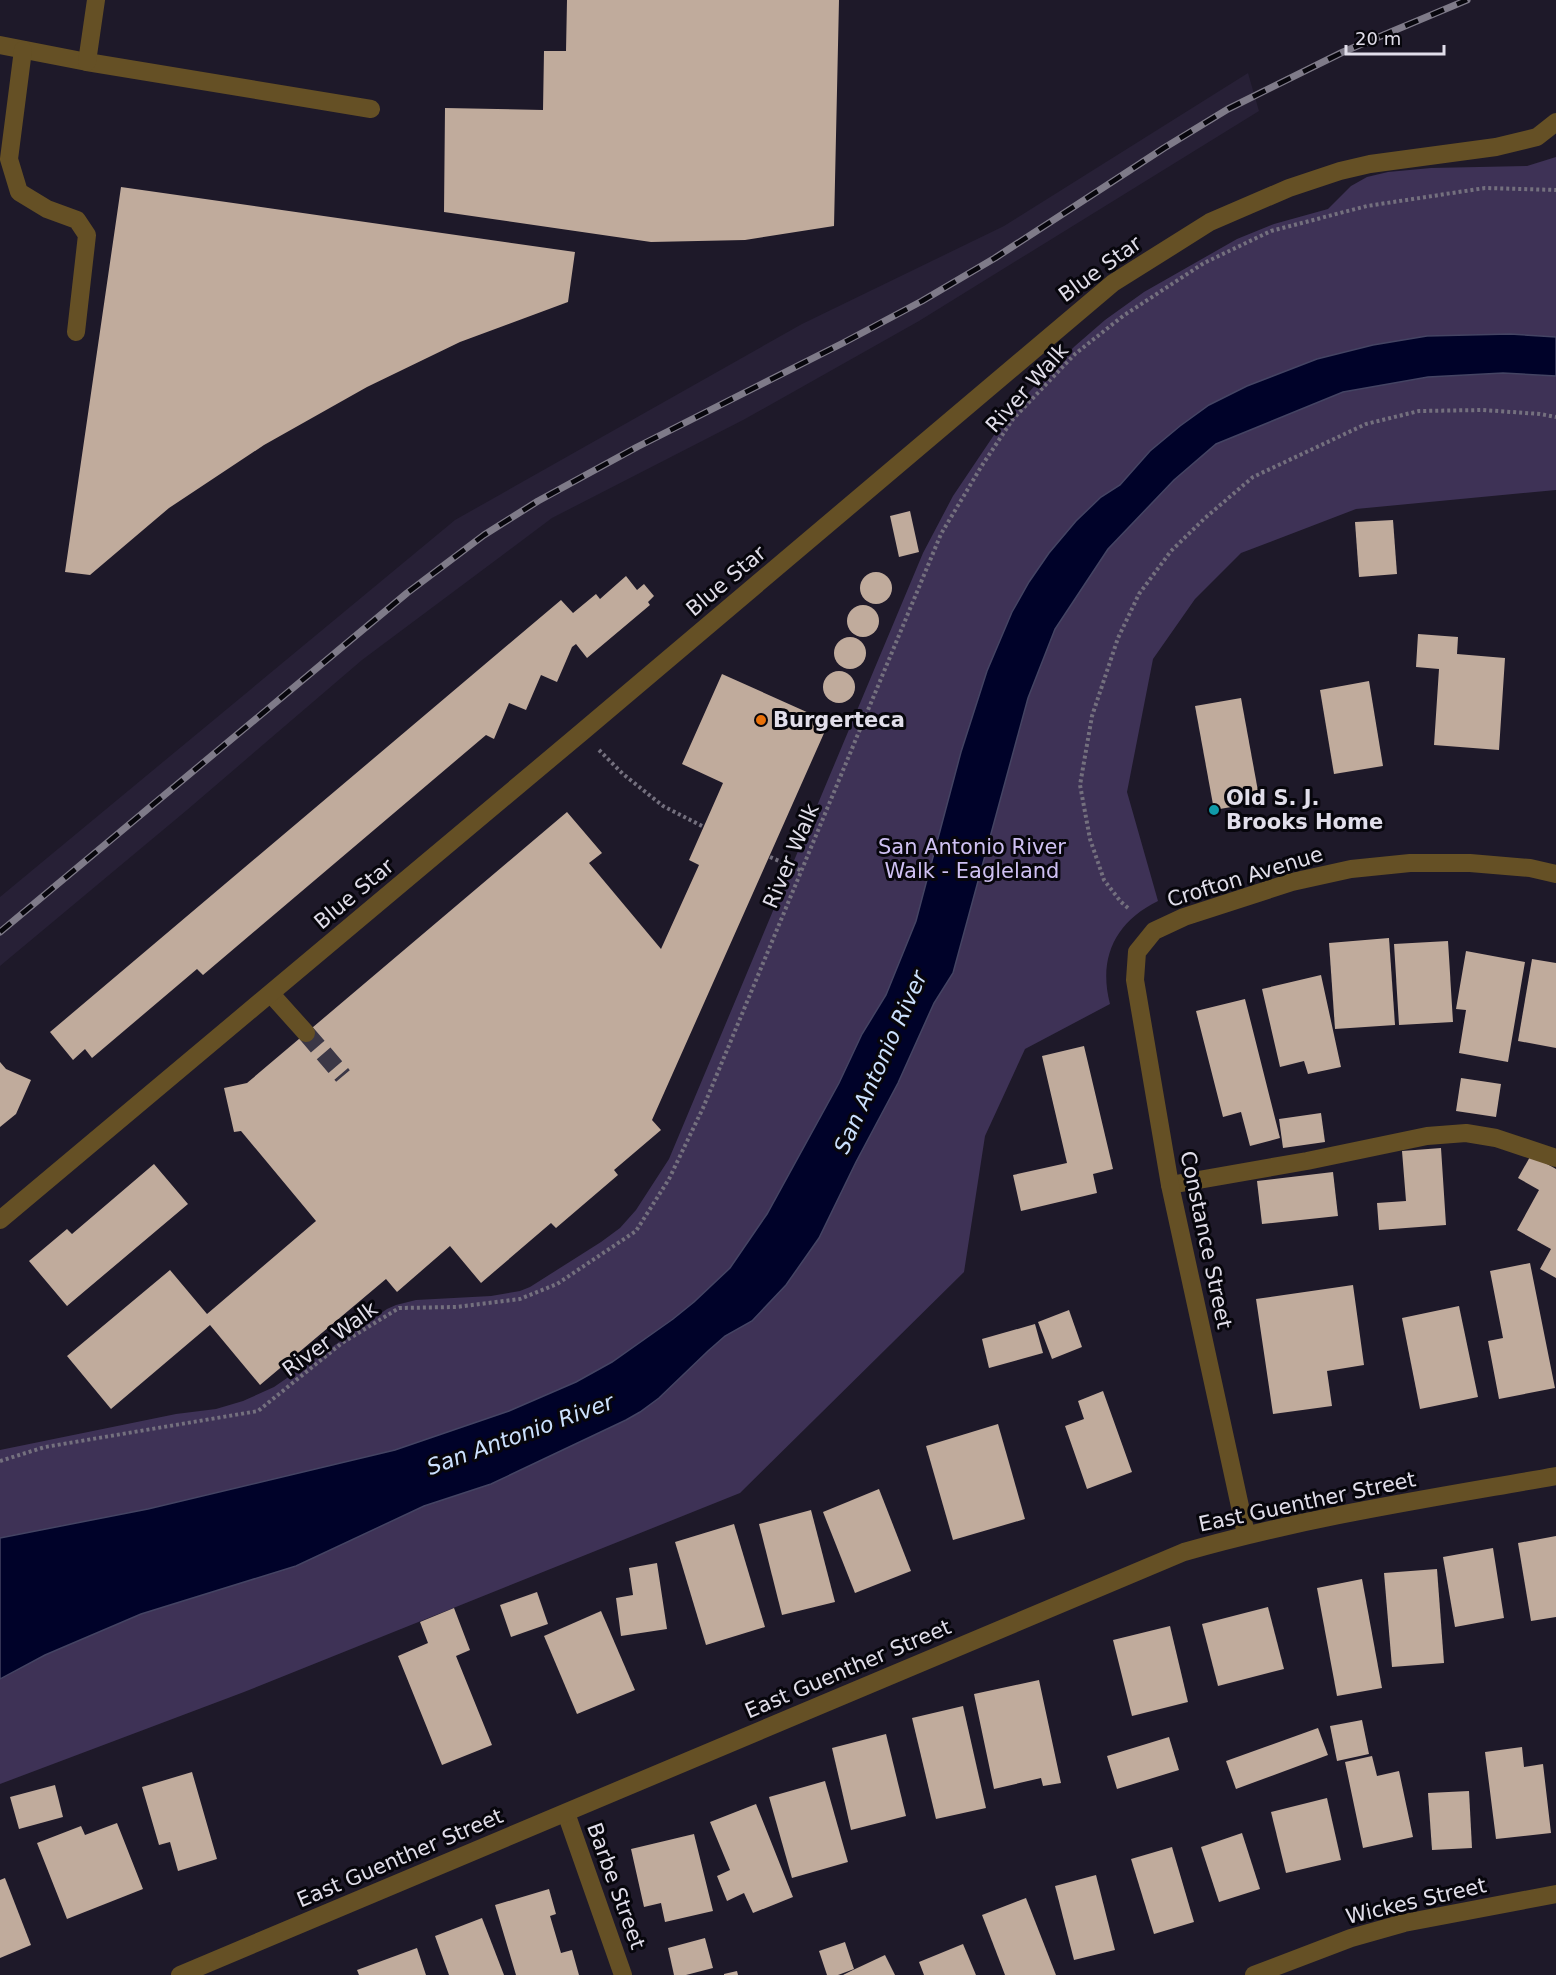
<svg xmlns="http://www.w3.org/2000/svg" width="1556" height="1975" viewBox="0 0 1556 1975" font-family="'DejaVu Sans',sans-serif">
  <rect width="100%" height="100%" fill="#1e1929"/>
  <polygon fill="#272036" points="1248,73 1259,111 919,321 745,419 552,518 362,660 187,810 0,966 0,897 455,520 802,324 1004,226"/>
  <path fill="#3e3256" d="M1556,157V490L1356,509L1241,553L1195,599L1153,659L1127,792L1158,901C1115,922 1098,958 1110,1004L1025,1049L985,1136L964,1272L740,1493L244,1692L0,1784V1450L176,1414L216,1409L243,1401L274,1387L387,1309L396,1305L416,1300L491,1296L520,1291L530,1287L601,1242L620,1228L636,1210L669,1159L923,553L953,496L996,432L1013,410L1038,382L1075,346L1105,320L1144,292L1237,239L1274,224L1328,209L1351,186L1367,177L1388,172L1431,168L1527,166Z"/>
  <polygon fill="#000229" stroke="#444463" stroke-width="1.5" points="1510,334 1556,337 1556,376 1503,373 1428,377 1343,392 1216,444 1174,480 1108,549 1055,629 1028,698 953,973 934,1003 898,1083 856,1162 819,1238 786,1285 752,1321 725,1336 708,1351 659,1398 640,1412 626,1420 491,1484 424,1506 296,1566 141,1614 45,1655 0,1679 0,1538 148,1509 395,1450 509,1411 576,1382 612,1362 673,1319 694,1302 730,1268 767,1214 839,1083 862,1034 886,995 916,921 961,752 987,671 1012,612 1029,582 1049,553 1076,521 1101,497 1120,485 1150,451 1180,426 1209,405 1247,386 1317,359 1373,345 1427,336"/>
  <g fill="#c0ab9c">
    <polygon points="567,0 839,0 834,226 745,240 651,242 444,212 445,108 543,110 544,51 566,51"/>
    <polygon points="121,187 575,252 568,302 460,342 367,387 264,445 169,508 90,575 65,572"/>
    <polygon points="910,511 919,552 899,557 890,516"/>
    <polygon points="1393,520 1397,574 1359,577 1355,522"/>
    <circle cx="876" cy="588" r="16"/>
    <polygon points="626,576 637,590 644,584 654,596 648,602 650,605 587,658 576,644 572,647 557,682 541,675 526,710 509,703 494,739 486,735 203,975 197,969 92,1058 85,1049 73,1060 50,1032 561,600 573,613 596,594 600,599"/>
    <circle cx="863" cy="621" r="16"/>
    <polygon points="1418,634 1458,637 1457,654 1505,658 1499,750 1434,745 1439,669 1416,667"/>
    <circle cx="850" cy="653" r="16"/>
    <circle cx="839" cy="687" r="16"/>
    <polygon points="722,674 829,722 652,1120 661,1130 614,1170 618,1175 556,1228 551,1223 481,1283 450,1246 397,1292 386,1279 260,1385 210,1325 111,1409 67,1356 170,1270 207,1314 316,1221 241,1131 234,1132 224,1088 247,1083 567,812 602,853 589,863 661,949 699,865 689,860 723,783 682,764"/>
    <polygon points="1369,681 1383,766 1334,774 1320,690"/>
    <polygon points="1241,698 1260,802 1214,810 1195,706"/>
    <polygon points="1389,938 1395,1025 1335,1029 1329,943"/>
    <polygon points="1448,941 1453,1022 1399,1025 1394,944"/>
    <polygon points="1466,951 1525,962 1508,1062 1459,1053 1466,1010 1456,1009"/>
    <polygon points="1532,959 1556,963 1556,1048 1518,1041"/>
    <polygon points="1321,975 1341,1067 1308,1074 1304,1061 1280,1067 1262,989"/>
    <polygon points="1245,999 1280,1138 1250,1146 1241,1112 1223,1117 1196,1011"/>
    <polygon points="1084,1046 1113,1169 1093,1174 1097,1193 1021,1211 1013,1175 1067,1163 1042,1056"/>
    <polygon points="0,1062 6,1069 31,1080 16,1114 0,1127"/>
    <polygon points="1461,1078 1501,1084 1496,1117 1456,1111"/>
    <polygon points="1321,1113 1325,1142 1283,1148 1279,1119"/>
    <polygon points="1441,1148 1446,1225 1379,1230 1377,1203 1406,1201 1402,1151"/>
    <polygon points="1531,1155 1556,1169 1556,1278 1540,1269 1551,1249 1517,1230 1539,1190 1518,1178"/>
    <polygon points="154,1164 188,1204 67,1306 29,1261 67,1229 72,1234"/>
    <polygon points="1333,1172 1338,1216 1262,1224 1257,1181"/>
    <polygon points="1530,1263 1555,1388 1499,1399 1488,1341 1503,1338 1490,1271"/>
    <polygon points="1353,1285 1364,1365 1327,1371 1332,1406 1273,1414 1256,1299"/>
    <polygon points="1459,1306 1478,1397 1420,1409 1402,1318"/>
    <polygon points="1069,1310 1082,1347 1052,1359 1038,1322"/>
    <polygon points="1035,1324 1043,1353 989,1368 982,1339"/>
    <polygon points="1103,1391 1132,1472 1087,1489 1065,1426 1084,1419 1078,1401"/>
    <polygon points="998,1424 1025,1519 953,1540 926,1446"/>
    <polygon points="879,1489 911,1571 855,1593 823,1512"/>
    <polygon points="811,1510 835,1602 782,1615 759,1524"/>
    <polygon points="734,1524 765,1627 706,1645 675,1542"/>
    <polygon points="1556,1536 1556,1617 1531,1621 1518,1543"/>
    <polygon points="1493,1548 1504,1618 1455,1627 1443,1557"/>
    <polygon points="657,1563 667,1629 621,1636 616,1598 633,1595 629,1568"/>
    <polygon points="1437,1569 1444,1663 1392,1667 1384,1573"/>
    <polygon points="1362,1579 1382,1688 1337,1696 1317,1588"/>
    <polygon points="537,1592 548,1624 511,1637 500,1605"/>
    <polygon points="1268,1607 1284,1669 1218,1686 1202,1624"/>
    <polygon points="454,1608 470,1650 456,1656 492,1745 442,1765 398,1656 428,1643 420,1622"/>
    <polygon points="601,1611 635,1690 577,1714 544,1636"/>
    <polygon points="1170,1626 1188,1702 1132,1716 1113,1640"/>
    <polygon points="1039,1680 1061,1783 1043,1786 1041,1778 994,1789 974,1694"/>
    <polygon points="963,1706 986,1808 936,1819 912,1718"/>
    <polygon points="1362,1720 1369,1754 1337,1761 1330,1726"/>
    <polygon points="1318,1728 1328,1755 1236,1789 1226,1761"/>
    <polygon points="886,1734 906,1816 851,1830 832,1748"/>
    <polygon points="1169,1737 1179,1770 1117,1789 1107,1756"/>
    <polygon points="1522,1747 1524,1767 1543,1764 1551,1833 1496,1839 1485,1752"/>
    <polygon points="1372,1756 1377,1776 1399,1771 1413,1837 1363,1848 1345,1762"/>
    <polygon points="192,1772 217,1859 178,1871 170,1842 159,1845 142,1787"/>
    <polygon points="825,1781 848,1862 792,1878 769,1797"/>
    <polygon points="55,1785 63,1817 19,1829 10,1797"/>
    <polygon points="1469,1791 1472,1848 1432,1850 1428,1793"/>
    <polygon points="1327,1798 1341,1860 1286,1873 1271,1812"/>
    <polygon points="756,1804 793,1897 753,1913 744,1893 727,1901 717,1876 730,1870 710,1822"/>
    <polygon points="117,1823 143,1889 67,1919 37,1843 81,1826 85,1835"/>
    <polygon points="1242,1833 1260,1889 1219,1902 1201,1847"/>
    <polygon points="694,1834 713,1911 665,1922 661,1903 644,1907 631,1849"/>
    <polygon points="1172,1847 1194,1922 1154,1934 1131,1859"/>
    <polygon points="1096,1875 1115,1950 1074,1960 1055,1886"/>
    <polygon points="5,1878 31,1945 0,1958 0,1880"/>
    <polygon points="549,1889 556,1914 550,1916 561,1953 572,1950 579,1975 516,1975 495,1905"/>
    <polygon points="1026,1898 1056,1975 1005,1975 982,1915"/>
    <polygon points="482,1918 504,1975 449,1975 435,1936"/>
    <polygon points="705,1938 713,1968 686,1975 674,1975 668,1948"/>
    <polygon points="845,1942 854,1969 838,1975 827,1975 819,1951"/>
    <polygon points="963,1944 976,1975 924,1975 919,1962"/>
    <polygon points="417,1948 426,1975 359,1975 357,1970"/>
    <polygon points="885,1955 895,1975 843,1975 853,1970"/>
    <polygon points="737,1971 738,1975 724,1975 724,1974"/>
  </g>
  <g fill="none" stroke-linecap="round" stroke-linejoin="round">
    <polyline stroke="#3b3746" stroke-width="18" stroke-dasharray="18 9" stroke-linecap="butt" points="306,1033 343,1076"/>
    <g stroke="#74707e" stroke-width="4" stroke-dasharray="3 3" stroke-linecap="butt">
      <polyline points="599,750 623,774 663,806 704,827"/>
      <polyline points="770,857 802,871"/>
      <polyline points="1128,908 1121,902 1104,880 1090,839 1080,785 1092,716 1118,638 1139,594 1171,551 1205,518 1253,477 1366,424 1419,411 1483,410 1540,414 1556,417"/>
      <polyline points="0,1461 45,1447 258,1411 342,1343 399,1308 456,1307 520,1299 557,1284 636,1231 669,1179 703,1108 941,534 981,467 1013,419 1075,354 1123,316 1204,263 1271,231 1367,206 1485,188 1556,190"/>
    </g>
    <g stroke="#655025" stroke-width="18">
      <polyline points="0,45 87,62 371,109"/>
      <polyline points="23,50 9,159 19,192 47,209 77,220 87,235 76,332"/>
      <polyline points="87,62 96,0"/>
      <polyline points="271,994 306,1033"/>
      <polyline points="1170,1185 1307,1161 1427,1136 1466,1133 1496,1138 1556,1158"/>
      <polyline points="0,1220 582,732 1113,283 1210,222 1289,188 1340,171 1370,164 1496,147 1537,137 1556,122"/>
      <polyline points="1246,1534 1170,1185 1135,980 1137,952 1154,931 1184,917 1292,882 1351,869 1410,863 1470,863 1530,868 1556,874"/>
      <polyline points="566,1813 623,1975"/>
      <path d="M180,1975L1184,1552C1306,1517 1432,1498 1556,1476"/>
      <polyline points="1254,1975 1351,1938 1404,1923 1556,1894"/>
    </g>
    <defs>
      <polyline id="rail" points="0,932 407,593 484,535 538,501 637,447 843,343 922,301 995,258 1164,148 1228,109 1343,52 1467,0"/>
    </defs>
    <use href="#rail" stroke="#7f7b89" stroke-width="7"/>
    <use href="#rail" stroke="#07060c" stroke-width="4.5" stroke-dasharray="14" stroke-linecap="butt"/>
  </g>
  <circle fill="#e8710a" stroke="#07060c" stroke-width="2" cx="761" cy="720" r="6"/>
  <circle fill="#0f9aa8" stroke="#07060c" stroke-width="2" cx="1214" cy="810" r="6"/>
  <g text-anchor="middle" stroke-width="6" stroke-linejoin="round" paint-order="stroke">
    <g font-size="21" fill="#e1deea" stroke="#07060c">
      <text transform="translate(1100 269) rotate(-36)" y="7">Blue Star</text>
      <text transform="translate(1027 388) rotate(-48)" y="7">River Walk</text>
      <text transform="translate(726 581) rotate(-40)" y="7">Blue Star</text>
      <text transform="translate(791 856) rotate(-67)" y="7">River Walk</text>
      <text transform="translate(1245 877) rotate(-17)" y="7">Crofton Avenue</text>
      <text transform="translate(354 894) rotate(-40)" y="7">Blue Star</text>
      <text transform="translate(1206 1240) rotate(78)" y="7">Constance Street</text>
      <text transform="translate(330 1339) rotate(-36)" y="7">River Walk</text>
      <text transform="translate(1307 1502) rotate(-12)" y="7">East Guenther Street</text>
      <text transform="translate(848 1669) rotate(-23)" y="7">East Guenther Street</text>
      <text transform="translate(400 1858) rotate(-23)" y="7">East Guenther Street</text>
      <text transform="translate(616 1886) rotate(70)" y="7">Barbe Street</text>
      <text transform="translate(1416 1901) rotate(-13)" y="7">Wickes Street</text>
    </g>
    <g font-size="21" font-weight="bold" fill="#e1deea" stroke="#07060c" text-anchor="start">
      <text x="773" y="727">Burgerteca</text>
      <text x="1226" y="805">Old S. J.<tspan x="1226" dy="24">Brooks Home</tspan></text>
    </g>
    <g font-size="21" fill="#cfc1f3" stroke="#07060c">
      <text x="972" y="854">San Antonio River<tspan x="972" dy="24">Walk - Eagleland</tspan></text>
    </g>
    <g font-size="22" font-style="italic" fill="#cce1fe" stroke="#07060c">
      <text transform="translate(880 1062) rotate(-66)" y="8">San Antonio River</text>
      <text transform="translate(520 1434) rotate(-20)" y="8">San Antonio River</text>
    </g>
  </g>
  <path d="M1346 45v9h98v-9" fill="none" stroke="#e1deea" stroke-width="3"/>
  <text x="1355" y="45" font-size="18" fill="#e1deea" stroke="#07060c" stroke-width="4.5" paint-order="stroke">20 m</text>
</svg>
